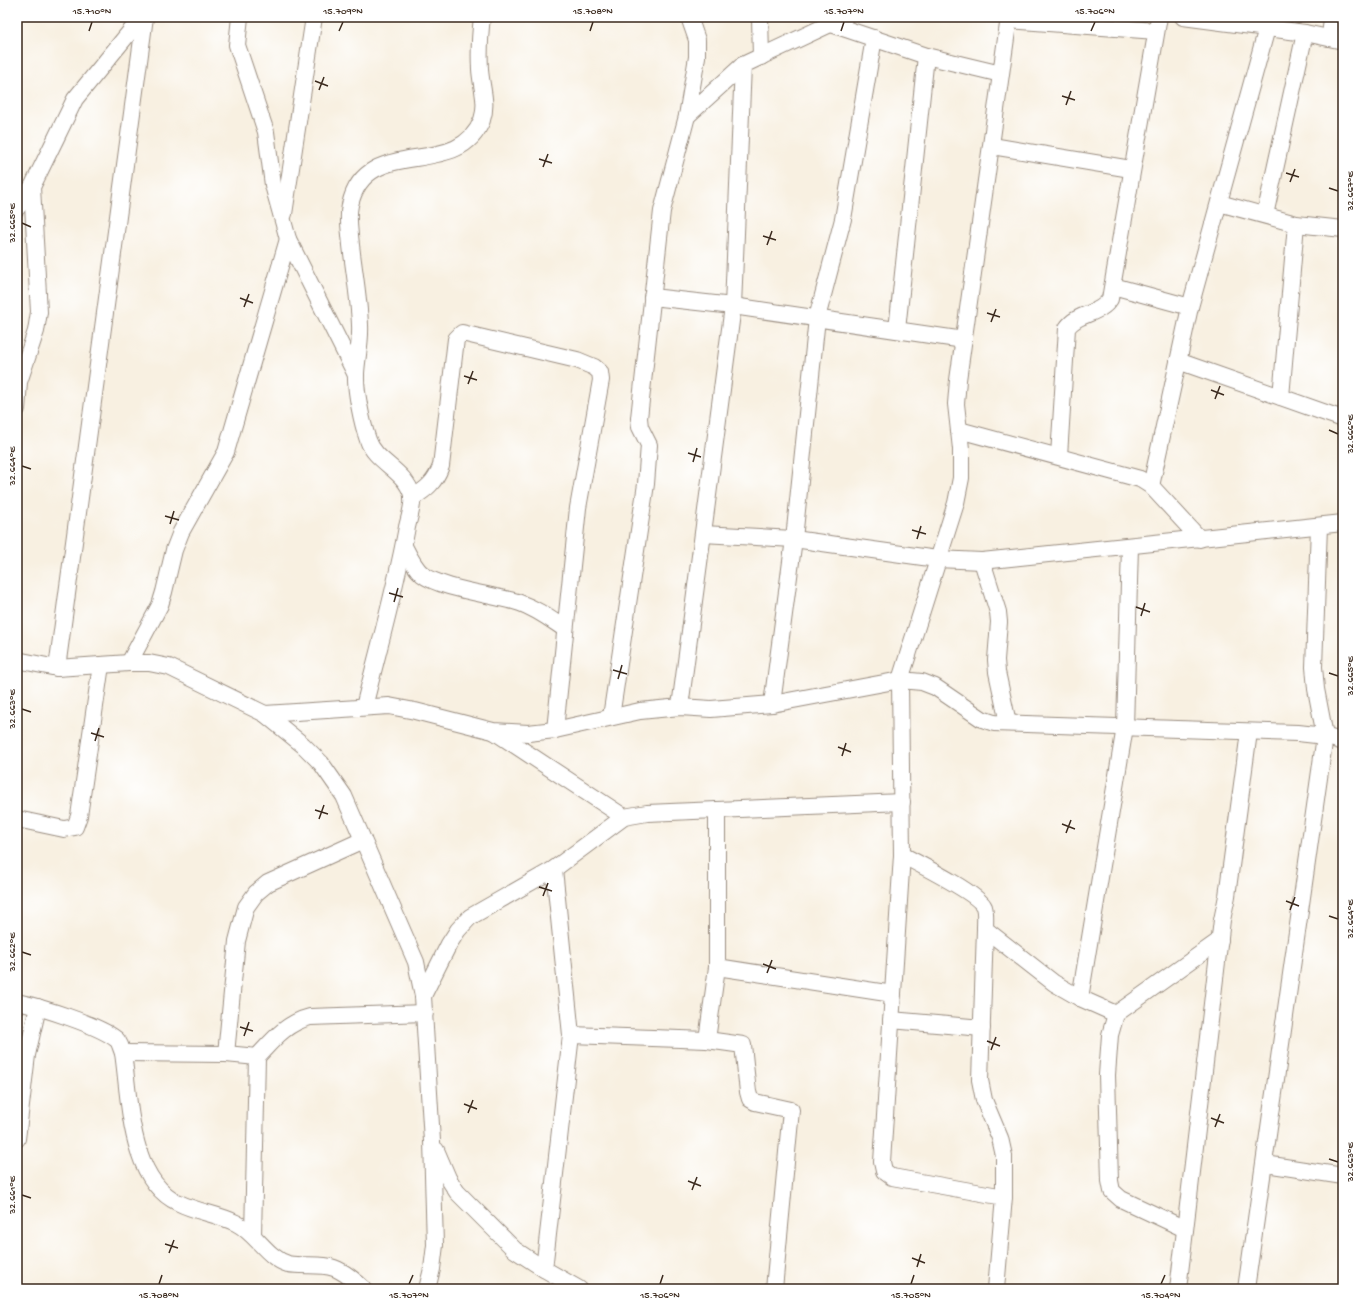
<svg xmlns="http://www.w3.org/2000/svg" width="1360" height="1306" viewBox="0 0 1360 1306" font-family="'Gochi Hand',sans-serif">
  <rect width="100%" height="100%" fill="#fff"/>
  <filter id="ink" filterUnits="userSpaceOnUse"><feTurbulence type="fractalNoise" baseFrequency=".025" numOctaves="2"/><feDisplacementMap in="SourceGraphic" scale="8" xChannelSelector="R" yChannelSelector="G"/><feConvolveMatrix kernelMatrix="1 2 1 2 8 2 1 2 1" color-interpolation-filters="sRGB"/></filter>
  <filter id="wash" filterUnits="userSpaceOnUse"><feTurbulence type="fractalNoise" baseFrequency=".012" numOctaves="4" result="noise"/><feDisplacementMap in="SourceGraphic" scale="16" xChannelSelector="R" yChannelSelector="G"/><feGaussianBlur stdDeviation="0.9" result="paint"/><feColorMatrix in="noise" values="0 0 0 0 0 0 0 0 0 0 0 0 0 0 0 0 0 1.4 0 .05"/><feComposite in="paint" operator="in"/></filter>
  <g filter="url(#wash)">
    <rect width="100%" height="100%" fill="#f8f0e1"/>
  </g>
  <g filter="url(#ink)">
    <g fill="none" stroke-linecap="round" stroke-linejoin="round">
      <defs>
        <g id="street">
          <polyline points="240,17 237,45 266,132 273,185 288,239 356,375"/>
          <polyline points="760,17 761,57"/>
          <polyline points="1183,17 1305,33 1343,41"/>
          <polyline points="1008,20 1156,31"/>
          <polyline points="831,24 926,56 1001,74"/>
          <polyline points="1330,38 1332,17"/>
          <polyline points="687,116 743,65 845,17"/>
          <polyline points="992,146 1131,169"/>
          <polyline points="1219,203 1296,224 1343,229"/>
          <polyline points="17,208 32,187 75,99 142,17"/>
          <polyline points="284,214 314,17"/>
          <polyline points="1265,215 1305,33"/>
          <polyline points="1113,286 1190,307"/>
          <polyline points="652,297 733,306 964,340"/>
          <polyline points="897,330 926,56"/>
          <polyline points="1178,361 1343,419"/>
          <polyline points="1281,397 1296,224"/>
          <polyline points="17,409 19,382 36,331 39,312 32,187"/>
          <polyline points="959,430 1140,479 1151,486 1200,539"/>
          <path d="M1059,456L1067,328C1078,312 1100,315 1110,299L1159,17"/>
          <polyline points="1151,486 1190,307 1267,28 1269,17"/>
          <path d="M412,498C427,489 435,482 441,466L456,339L462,333L577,360L594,367L600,372L601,380L578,508L555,730"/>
          <polyline points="703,534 794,539 937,559 982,561 1343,523"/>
          <path d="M404,546C409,556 414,567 422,574C440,589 496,595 520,603C537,609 550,619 565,629"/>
          <polyline points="982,561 998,612 999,622 996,660 997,672 1008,723"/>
          <polyline points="17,660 57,668 129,663 149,663 169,667 265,714 303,745 321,763 344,796 416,962 423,996 432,1141 435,1245 432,1269 427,1289"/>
          <polyline points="129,663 160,605 164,592 174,550 181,532 226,452 288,239"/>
          <polyline points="57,668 145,17"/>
          <polyline points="772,704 794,539 817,318 843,219 874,38"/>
          <path d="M364,707C379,647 396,587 407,527C409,518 414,504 412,495C405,470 375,462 368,440C362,423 355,390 356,373C357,357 361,341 360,325C359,298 354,272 351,245C350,232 347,218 350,205C366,132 458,182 482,120C488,103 481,87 480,69C479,52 480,34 482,17"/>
          <polyline points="680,707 733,306 743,65"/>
          <polyline points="265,714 389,706 415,711 493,731 528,733 555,730 640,711 680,707 711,709 772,704 900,680 922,682 935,687 982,719 994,723 1298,733 1325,736 1343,742"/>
          <polyline points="611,717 646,484 649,445 640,427 639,418 662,211 687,116 697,57 697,40 689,17"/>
          <polyline points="495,732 624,817"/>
          <polyline points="17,819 64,829 75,827 79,816 101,665"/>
          <path d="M902,855C917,863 979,894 984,907C986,913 985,922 985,929L980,1080L984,1100L1000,1138L1004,1156V1197L996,1289"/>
          <polyline points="985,929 1054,983 1080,998 1116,1014"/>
          <polyline points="717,967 893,994"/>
          <polyline points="423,996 449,944 458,930 470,917 554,869 624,817 647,813 902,802"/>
          <polyline points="1080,998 1125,727 1130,546"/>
          <path d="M17,1002C41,1007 98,1025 116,1039C120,1042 121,1049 123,1053C130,1100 129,1180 179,1203C197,1212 218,1214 236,1223C256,1233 267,1258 288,1264C303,1267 320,1263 334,1268C345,1272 355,1281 364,1289"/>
          <polyline points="891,1020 982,1028"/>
          <polyline points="571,1035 707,1040 743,1045 748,1092 750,1099 755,1102 791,1110 774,1289"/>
          <polyline points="707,1040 717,967 717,810"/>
          <polyline points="123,1053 226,1054 257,1057"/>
          <polyline points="226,1054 237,941 246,907 256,893 268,883 363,840"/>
          <polyline points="17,1139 27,1055 38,1007"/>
          <polyline points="436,1150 448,1178 457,1192 515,1250 544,1269 579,1289"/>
          <polyline points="1265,1164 1343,1176"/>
          <polyline points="1004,1197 892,1177 884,1171 882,1162 902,855 900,680 956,503 961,478 961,449 956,404 958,380 1009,17"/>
          <polyline points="1185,1229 1121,1199 1112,1191 1110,1181 1107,1075 1110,1035 1116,1014 1220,940"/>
          <path d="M253,1235L257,1057C273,1040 286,1023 310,1017L425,1013"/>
          <polyline points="544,1269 571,1035 554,869"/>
          <polyline points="1178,1289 1222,920 1227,896 1249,732"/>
          <polyline points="1246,1289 1325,736 1316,689 1314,667 1319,526"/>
        </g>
      </defs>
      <use href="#street" stroke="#9a8d80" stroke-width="18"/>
      <use href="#street" stroke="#fff" stroke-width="16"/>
    </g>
  </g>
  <path fill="none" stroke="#3b2a1e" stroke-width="1.5" d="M89,31L92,22M339,31L343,22M590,31L593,22M841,31L844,22M1091,31L1095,22M315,81L328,86M319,90L324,77M1062,96L1075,100M1066,105L1071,91M539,159L552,163M543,167L548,154M1286,173L1299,177M1290,182L1295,169M1329,188L1338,191M22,223L31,227M763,236L776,240M767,245L772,231M240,298L253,303M244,307L249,294M987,313L1000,317M991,322L996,309M464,376L477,380M468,384L473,371M1211,390L1224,395M1215,399L1220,386M1329,430L1338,434M688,453L701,457M693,462L697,448M22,466L31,469M165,516L179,520M170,524L174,511M912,530L926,534M917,539L921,526M389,593L403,597M394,602L398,588M1136,607L1150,612M1141,616L1145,603M613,670L627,674M1329,673L1338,676M618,679L622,665M22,709L31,712M91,733L104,737M95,741L99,728M838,747L851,752M842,756L846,743M315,810L328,814M319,819L324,805M1062,824L1075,829M1066,833L1071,820M539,887L552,891M543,896L548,883M1286,901L1299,906M1290,910L1295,897M1329,916L1338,919M22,952L31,955M763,964L776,969M767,973L772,960M240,1027L253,1031M244,1036L249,1022M987,1041L1000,1046M991,1050L996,1037M464,1104L477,1109M468,1113L473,1100M1211,1118L1224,1123M1215,1127L1220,1114M1329,1159L1338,1162M688,1181L701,1186M692,1190L697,1177M22,1195L31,1198M165,1244L178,1248M169,1253L174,1240M912,1258L925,1263M917,1267L921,1254M159,1284L162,1275M409,1284L413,1275M660,1284L663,1275M911,1284L914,1275M1161,1284L1165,1275"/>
  <rect width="1360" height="1306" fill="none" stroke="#fff" stroke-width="44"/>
  <rect x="22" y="22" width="1316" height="1262" fill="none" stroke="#3b2a1e" stroke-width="1.5"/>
  <g font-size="10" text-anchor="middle" fill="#3b2a1e">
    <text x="92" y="14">15.710°N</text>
    <text x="343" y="14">15.709°N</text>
    <text x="593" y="14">15.708°N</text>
    <text x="844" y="14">15.707°N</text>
    <text x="1095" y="14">15.706°N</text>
    <text transform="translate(1349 191) rotate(-90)" y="4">32.667°E</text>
    <text transform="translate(11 223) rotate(-90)" y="4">32.665°E</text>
    <text transform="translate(1349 434) rotate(-90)" y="4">32.666°E</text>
    <text transform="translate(11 466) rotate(-90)" y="4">32.664°E</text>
    <text transform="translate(1349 676) rotate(-90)" y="4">32.665°E</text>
    <text transform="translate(11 709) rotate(-90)" y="4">32.663°E</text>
    <text transform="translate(1349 919) rotate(-90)" y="4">32.664°E</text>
    <text transform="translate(11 952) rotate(-90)" y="4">32.662°E</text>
    <text transform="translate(1349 1162) rotate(-90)" y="4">32.663°E</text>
    <text transform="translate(11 1195) rotate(-90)" y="4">32.661°E</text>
    <text x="159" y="1298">15.708°N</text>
    <text x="409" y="1298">15.707°N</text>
    <text x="660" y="1298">15.706°N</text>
    <text x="911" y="1298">15.705°N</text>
    <text x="1161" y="1298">15.704°N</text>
  </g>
</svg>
